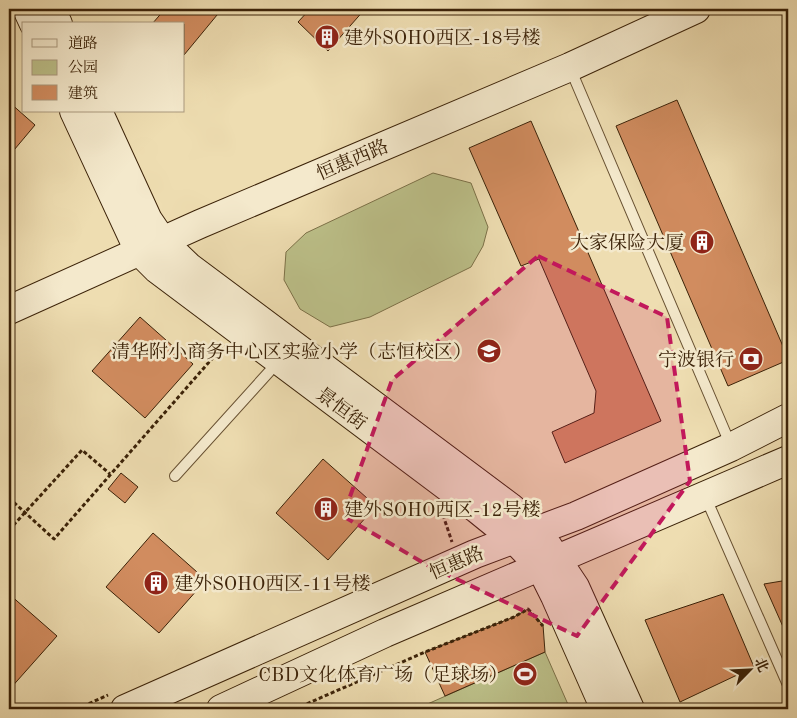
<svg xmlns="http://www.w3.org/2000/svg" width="797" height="718" viewBox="0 0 797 718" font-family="'Old Standard TT','Noto Serif SC',serif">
  <rect width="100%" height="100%" fill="#eeddb1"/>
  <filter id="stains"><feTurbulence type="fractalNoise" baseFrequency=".004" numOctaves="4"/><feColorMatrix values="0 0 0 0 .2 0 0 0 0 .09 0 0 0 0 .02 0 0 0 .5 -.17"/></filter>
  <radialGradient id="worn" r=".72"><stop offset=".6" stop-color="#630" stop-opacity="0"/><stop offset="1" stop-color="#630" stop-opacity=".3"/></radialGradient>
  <g fill="#bcc089" stroke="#7c7148">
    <polygon points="433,173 471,183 488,227 483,246 471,267 370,317 330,327 300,309 284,280 286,252 306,233"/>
    <polygon points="545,652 570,709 424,709 423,706"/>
  </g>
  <g fill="#d18c5f" stroke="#3b2208">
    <polygon points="165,9 222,9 184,55 184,24 152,24"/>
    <polygon points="310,9 365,9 328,51 298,22"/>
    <polygon points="677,100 788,358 788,360 728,386 616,126"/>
    <polygon points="9,102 35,125 9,156"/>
    <polygon points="531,121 661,421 565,463 552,432 594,413 596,391 539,259 521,266 469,148"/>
    <polygon points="140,317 193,364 145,418 92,371"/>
    <polygon points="323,459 376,506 328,560 276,513"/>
    <polygon points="121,473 138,487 125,503 108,489"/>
    <polygon points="153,533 206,580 159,633 106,587"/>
    <polygon points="788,580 788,638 764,584"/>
    <polygon points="9,594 57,636 9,690"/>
    <polygon points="723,594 754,667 680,702 645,620"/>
    <polygon points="528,609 543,625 545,652 445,696 425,652 514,617"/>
  </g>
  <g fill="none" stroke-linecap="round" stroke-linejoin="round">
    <defs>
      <g id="lane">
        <polyline points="570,68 731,446"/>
        <polyline points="175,476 278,362"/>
        <polyline points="705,496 788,685"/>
      </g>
      <g id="secondary">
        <polyline points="27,9 34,24"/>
        <polyline points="51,9 58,24"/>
        <polyline points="74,111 139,251 157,269 477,509 514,539 540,566 555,596 605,709"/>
        <polyline points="98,111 148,220 163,242 189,267 510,507 537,530 575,587 630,709"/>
        <polyline points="9,310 200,224 570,67 696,9"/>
        <polyline points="125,709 475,554 576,516 731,447 788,418"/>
        <polyline points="221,709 385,633 788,460"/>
      </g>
    </defs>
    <use href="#lane" stroke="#685132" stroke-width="12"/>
    <use href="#secondary" stroke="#3b2208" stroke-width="30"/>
    <g stroke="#3b2208" stroke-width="3" stroke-dasharray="4 2.5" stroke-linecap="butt">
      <polyline points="9,498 54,539 224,345"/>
      <polyline points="443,515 452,542"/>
      <polyline points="9,530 82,450 110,474"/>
      <polyline points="77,709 108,695"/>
      <polyline points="295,709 425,652 514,617 528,609 543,626"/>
    </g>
    <use href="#lane" stroke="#f4e9cc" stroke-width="10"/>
    <use href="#secondary" stroke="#f4e9cc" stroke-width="28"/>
  </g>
  <path fill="#c2185b" fill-opacity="0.2" stroke="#c2185b" stroke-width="4" stroke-dasharray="10 6" stroke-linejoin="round" d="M538,256L667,317L690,481L577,636L429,566L343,516L392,380Z"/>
  <defs>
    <symbol id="building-disc" viewBox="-11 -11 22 22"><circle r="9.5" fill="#8f2418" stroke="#f4e9cc"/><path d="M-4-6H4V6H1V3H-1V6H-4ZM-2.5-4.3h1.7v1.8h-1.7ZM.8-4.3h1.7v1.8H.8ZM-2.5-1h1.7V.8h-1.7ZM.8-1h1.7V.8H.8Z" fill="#fff"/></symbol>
    <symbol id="school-disc" viewBox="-11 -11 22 22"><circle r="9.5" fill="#8f2418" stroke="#f4e9cc"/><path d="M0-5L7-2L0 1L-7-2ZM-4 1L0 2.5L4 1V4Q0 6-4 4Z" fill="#fff"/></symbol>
    <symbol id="bank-disc" viewBox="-11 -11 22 22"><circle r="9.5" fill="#8f2418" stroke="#f4e9cc"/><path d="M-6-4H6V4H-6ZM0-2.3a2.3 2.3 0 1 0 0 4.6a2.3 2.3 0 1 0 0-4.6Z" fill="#fff"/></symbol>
    <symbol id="stadium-disc" viewBox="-11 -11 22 22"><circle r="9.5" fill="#8f2418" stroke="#f4e9cc"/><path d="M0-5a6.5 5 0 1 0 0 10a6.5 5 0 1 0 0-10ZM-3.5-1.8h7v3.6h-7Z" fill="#fff"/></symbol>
  </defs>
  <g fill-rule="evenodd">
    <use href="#building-disc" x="313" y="23" width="28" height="28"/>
    <use href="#building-disc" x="688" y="228" width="28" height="28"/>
    <use href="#school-disc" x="475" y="337" width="28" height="28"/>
    <use href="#bank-disc" x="737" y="345" width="28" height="28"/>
    <use href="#building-disc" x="312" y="495" width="28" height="28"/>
    <use href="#building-disc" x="142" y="569" width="28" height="28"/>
    <use href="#stadium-disc" x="511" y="660" width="28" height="28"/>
  </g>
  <g text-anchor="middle" stroke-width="5" stroke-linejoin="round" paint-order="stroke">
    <g font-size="19" fill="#3b2208" stroke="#f4e9cc" text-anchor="end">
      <text x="344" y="44" text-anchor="start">建外SOHO西区-18号楼</text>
      <text x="684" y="249">大家保险大厦</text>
      <text x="472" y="358">清华附小商务中心区实验小学（志恒校区）</text>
      <text x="734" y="366">宁波银行</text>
      <text x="344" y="516" text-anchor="start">建外SOHO西区-12号楼</text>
      <text x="174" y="590" text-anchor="start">建外SOHO西区-11号楼</text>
      <text x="508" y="681">CBD文化体育广场（足球场）</text>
    </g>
    <g font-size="19" fill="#3b2208" stroke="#f4e9cc">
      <text transform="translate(352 159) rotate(-23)" y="7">恒惠西路</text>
      <text transform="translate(342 408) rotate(37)" y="7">景恒街</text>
      <text transform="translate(456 562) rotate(-23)" y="7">恒惠路</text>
    </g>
  </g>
  <rect width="797" height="718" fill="none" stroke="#eeddb1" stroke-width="30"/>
  <rect x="10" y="10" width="777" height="698" fill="none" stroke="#3b2208" stroke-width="2.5"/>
  <rect x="15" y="15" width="767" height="688" fill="none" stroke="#3b2208"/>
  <rect x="22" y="22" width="162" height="90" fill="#f4e9cc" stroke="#aa997e"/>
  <rect x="32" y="39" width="25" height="8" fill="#f4e9cc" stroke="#aa997e"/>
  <text x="68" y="48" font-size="15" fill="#3b2208">道路</text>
  <rect x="32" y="60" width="25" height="15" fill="#bcc089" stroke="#aa997e"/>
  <text x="68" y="72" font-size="15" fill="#3b2208">公园</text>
  <rect x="32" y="85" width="25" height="15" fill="#d18c5f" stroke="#aa997e"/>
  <text x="68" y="98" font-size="15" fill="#3b2208">建筑</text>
  <g transform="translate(750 670) rotate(66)" stroke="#f4e9cc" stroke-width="4" paint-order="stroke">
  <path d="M0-4L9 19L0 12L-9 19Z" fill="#3b2208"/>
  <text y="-8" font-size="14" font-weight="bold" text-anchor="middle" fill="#3b2208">北</text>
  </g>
  <rect width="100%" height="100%" filter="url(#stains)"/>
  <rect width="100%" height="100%" fill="url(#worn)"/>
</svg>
